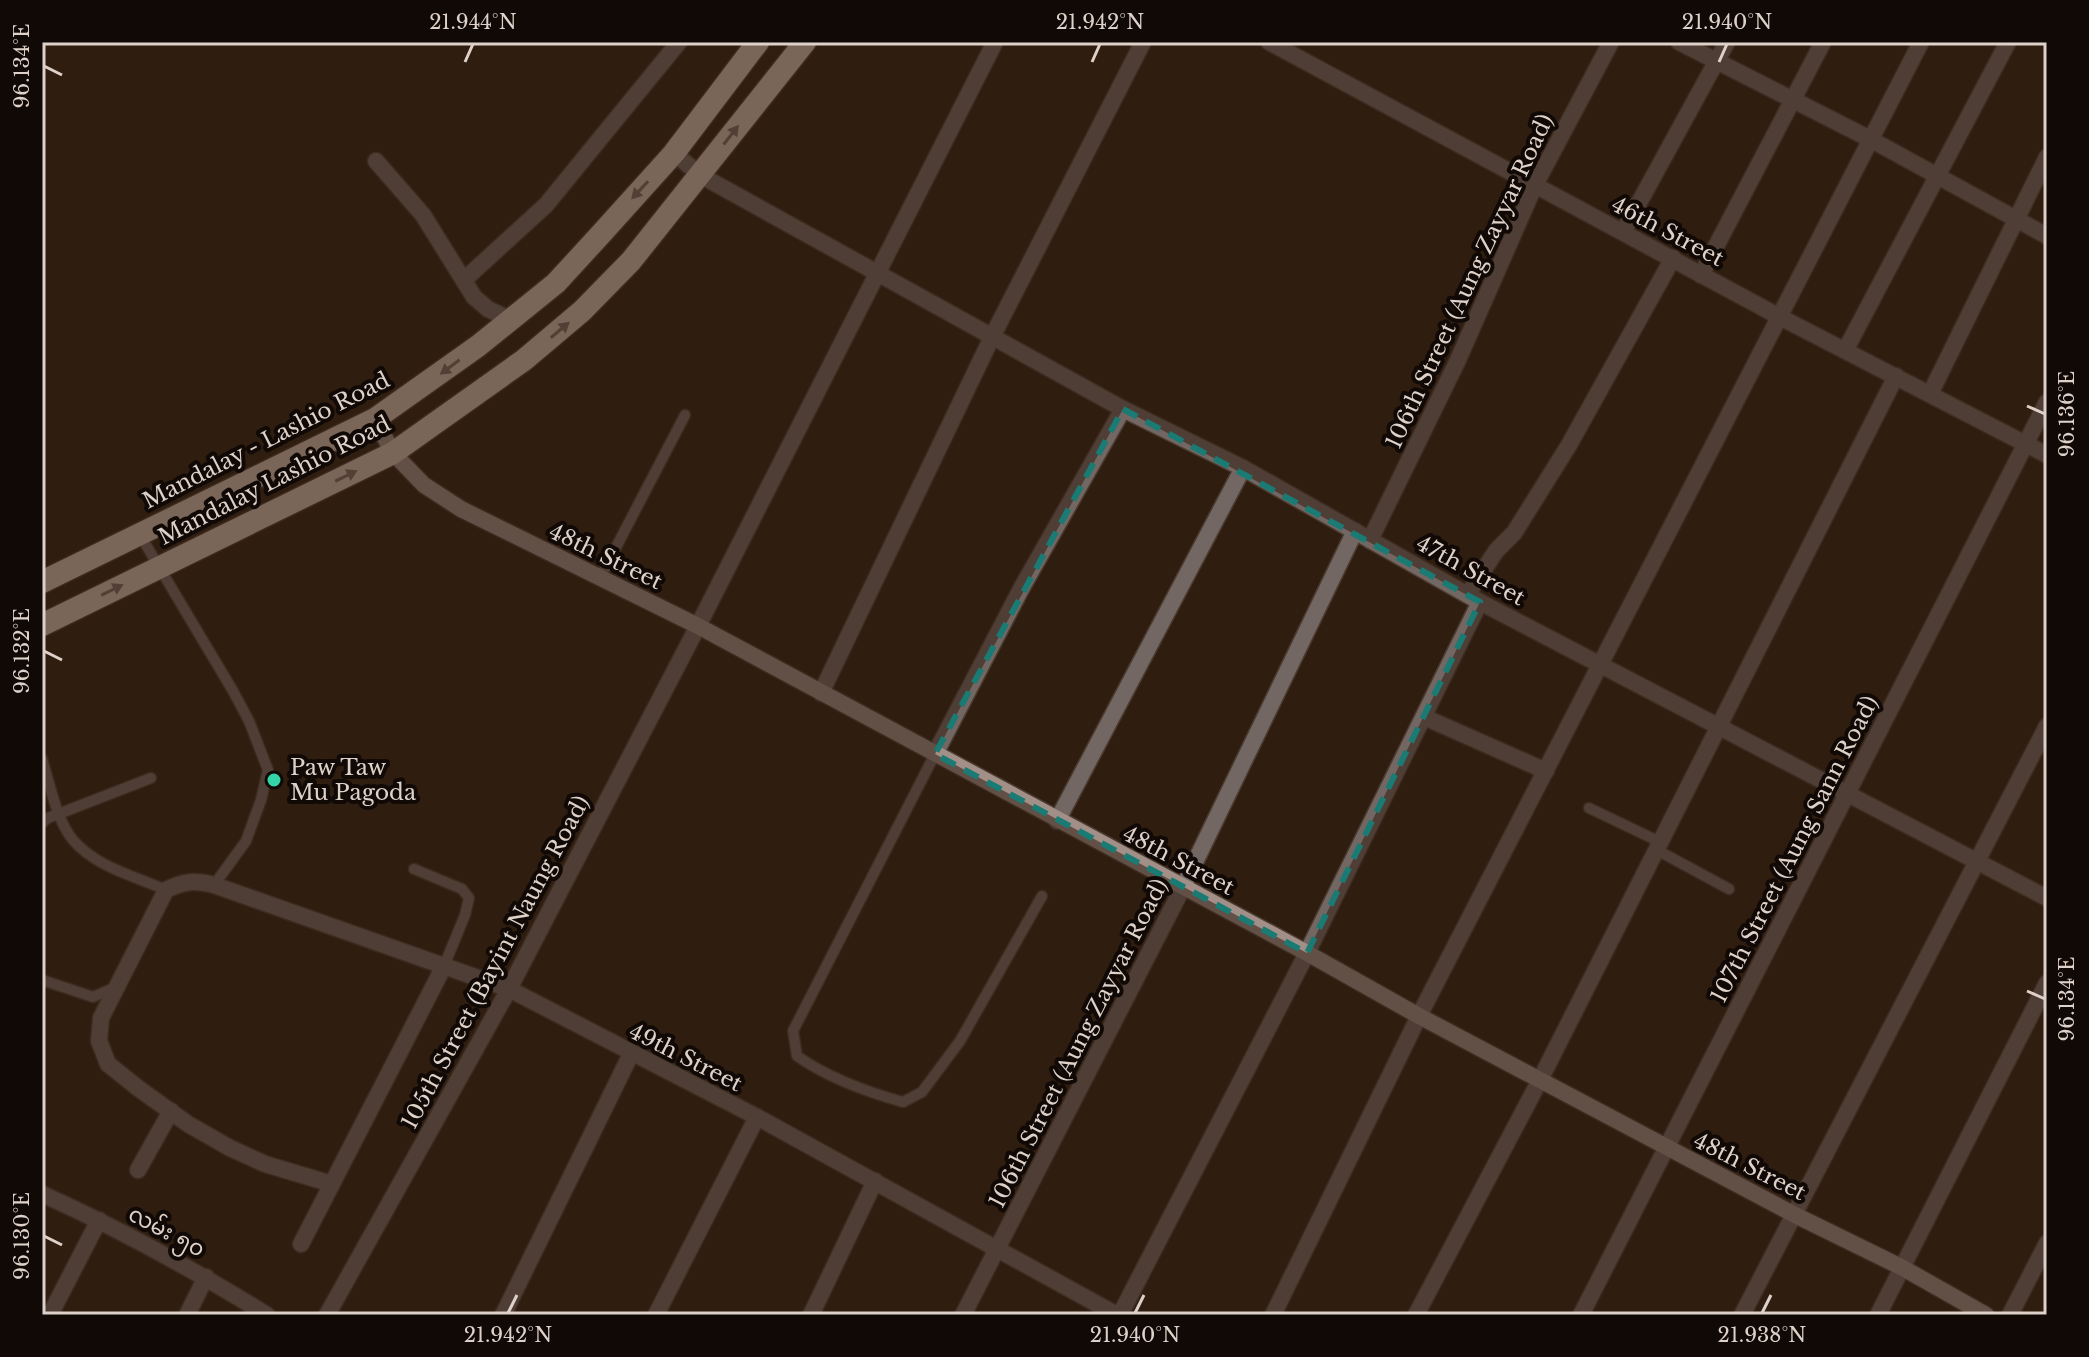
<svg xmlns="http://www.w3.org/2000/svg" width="2089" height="1357" viewBox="0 0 2089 1357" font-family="'Libre Baskerville','Noto Sans Myanmar',serif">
  <rect width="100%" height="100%" fill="#2f1d10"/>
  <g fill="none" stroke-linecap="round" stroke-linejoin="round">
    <defs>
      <g id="service">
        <polyline points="140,535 233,691 249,721 268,770 261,800 246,841 214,885"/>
        <polyline points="600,578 685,415"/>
        <path d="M935,754L793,1031L797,1056C827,1077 867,1092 903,1102L922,1092L960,1041L1042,896"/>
        <path d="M42,759C50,784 56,819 73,840C96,867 134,876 166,890"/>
        <polyline points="1589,808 1660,842"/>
        <polyline points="42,823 48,818 151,778"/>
        <polyline points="1655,849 1729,889"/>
        <polyline points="414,869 462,889 469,898 465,915 444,966"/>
        <polyline points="42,980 93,997 116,987"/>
      </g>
      <g id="minor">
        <polyline points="1269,42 1778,316 2047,455"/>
        <polyline points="1679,42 1870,139 2047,236"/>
        <polyline points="674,153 700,175 1123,409 1243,468 1480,602 2047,898"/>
        <polyline points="376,161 423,215 474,297 488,309 511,320"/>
        <polyline points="1623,232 1727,42"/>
        <polyline points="1701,275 1823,42"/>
        <polyline points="465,279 546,205 679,42"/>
        <polyline points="1846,349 2008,42"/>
        <polyline points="1930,394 2047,157"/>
        <polyline points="1370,540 1458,360 1535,185 1611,42"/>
        <polyline points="1468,594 1496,551 1514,533 1569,445 1673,258"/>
        <polyline points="821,693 992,337 1143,42"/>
        <polyline points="1424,717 1546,771"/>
        <polyline points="935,754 1022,587 1123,409"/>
        <polyline points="1057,821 1243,468"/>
        <polyline points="138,1170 171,1111"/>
        <path d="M332,1184L265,1164L230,1148L188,1124L138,1088L108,1064L99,1041L101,1018L166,890C184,881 195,880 214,885L509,989L757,1117L1117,1315"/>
        <path d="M42,1194C120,1229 194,1270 267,1315"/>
        <polyline points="301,1244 444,966"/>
        <polyline points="50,1315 99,1220"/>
        <polyline points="187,1315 206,1277"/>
        <polyline points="327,1315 509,989 698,626 995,42"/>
        <polyline points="503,1315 631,1054"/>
        <polyline points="656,1315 757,1117"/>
        <polyline points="811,1315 875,1181"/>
        <polyline points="963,1315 1183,887 1355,531"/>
        <polyline points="1120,1315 1307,953 1480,602"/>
        <polyline points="1273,1315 1419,1016 1921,42"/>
        <polyline points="1416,1315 1541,1078 1896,376"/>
        <polyline points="1581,1315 2047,402"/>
        <polyline points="1742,1315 2047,726"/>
        <polyline points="1878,1315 2047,983"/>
        <polyline points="2010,1315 2047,1243"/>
      </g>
      <polyline id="secondary" points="375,419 393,453 424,485 461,509 698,626 1307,953 1419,1016 1795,1215 1903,1268 1986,1315"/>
      <g id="trunk">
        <polyline points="42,582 375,419 478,346 556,283 601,234 674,153 758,42"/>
        <polyline points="42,625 393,453 524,360 582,311 631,261 805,42"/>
      </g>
    </defs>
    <use href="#service" stroke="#4b3a2e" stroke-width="13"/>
    <use href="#minor" stroke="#4b3a2e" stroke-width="19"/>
    <use href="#secondary" stroke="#4b3a2e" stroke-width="19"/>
    <use href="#trunk" stroke="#4b3a2e" stroke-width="25"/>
    <use href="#service" stroke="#736763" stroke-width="10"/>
    <use href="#minor" stroke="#736763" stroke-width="16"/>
    <use href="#secondary" stroke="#a18f88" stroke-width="16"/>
    <use href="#trunk" stroke="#d6bcb1" stroke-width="22"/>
  </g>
  <defs><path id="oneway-solid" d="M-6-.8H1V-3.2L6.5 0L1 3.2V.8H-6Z" transform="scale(2)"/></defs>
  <g fill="#7d6b64">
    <use href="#oneway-solid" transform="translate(731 135) rotate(-52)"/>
    <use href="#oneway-solid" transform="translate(640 190) rotate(133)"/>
    <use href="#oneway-solid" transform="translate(560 330) rotate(-40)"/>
    <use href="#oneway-solid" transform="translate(450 367) rotate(143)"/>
    <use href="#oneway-solid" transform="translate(346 476) rotate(-26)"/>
    <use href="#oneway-solid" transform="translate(112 590) rotate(-26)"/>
  </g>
  <path d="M0 0H2089V1357H0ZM1123,409L1480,602L1307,953L935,754Z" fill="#2f1d10" fill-opacity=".55" fill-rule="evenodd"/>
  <path fill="none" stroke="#197b73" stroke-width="6" stroke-dasharray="16 10" stroke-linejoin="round" d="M1123,409L1480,602L1307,953L935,754Z"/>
  <path fill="none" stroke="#ddd1c9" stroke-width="3" d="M465,62L473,44M1092,62L1100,44M1719,62L1727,44M44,66L62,75M2027,406L2045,414M44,651L62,660M2027,991L2045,999M44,1236L62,1245M508,1313L517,1295M1135,1313L1144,1295M1762,1313L1771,1295"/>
  <circle fill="#34d4a8" stroke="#110905" stroke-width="3" cx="274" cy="780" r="8"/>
  <g text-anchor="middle" stroke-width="8" stroke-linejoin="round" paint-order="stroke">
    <g font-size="22" fill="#ddd1c9" stroke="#110905">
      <text transform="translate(1668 231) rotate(28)" y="8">46th Street</text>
      <text transform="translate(1469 281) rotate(-65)" y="8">106th Street (Aung Zayyar Road)</text>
      <text transform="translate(266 440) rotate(-27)" y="8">Mandalay - Lashio Road</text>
      <text transform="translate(274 480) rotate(-27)" y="8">Mandalay Lashio Road</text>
      <text transform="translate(606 556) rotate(26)" y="8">48th Street</text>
      <text transform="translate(1471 570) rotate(29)" y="8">47th Street</text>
      <text transform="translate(1794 849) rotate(-63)" y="8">107th Street (Aung Sann Road)</text>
      <text transform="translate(1179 860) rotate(28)" y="8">48th Street</text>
      <text transform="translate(495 962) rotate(-62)" y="8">105th Street (Bayint Naung Road)</text>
      <text transform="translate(1078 1043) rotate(-63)" y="8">106th Street (Aung Zayyar Road)</text>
      <text transform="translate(686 1057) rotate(27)" y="8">49th Street</text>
      <text transform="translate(1750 1166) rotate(27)" y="8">48th Street</text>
      <text transform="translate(167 1231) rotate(28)" y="8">လမ်း ၅၀</text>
    </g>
    <g font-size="22" fill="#ddd1c9" stroke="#110905" text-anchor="start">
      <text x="290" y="775">Paw Taw<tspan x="290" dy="25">Mu Pagoda</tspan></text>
    </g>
  </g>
  <rect width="2089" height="1357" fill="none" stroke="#110905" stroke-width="88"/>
  <rect x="44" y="44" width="2001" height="1269" fill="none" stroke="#ddd1c9" stroke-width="3"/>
  <g font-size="20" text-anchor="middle" fill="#ddd1c9">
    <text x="473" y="29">21.944°N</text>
    <text x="1100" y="29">21.942°N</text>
    <text x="1727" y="29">21.940°N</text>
    <text transform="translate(22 66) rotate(-90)" y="7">96.134°E</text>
    <text transform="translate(2067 414) rotate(-90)" y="7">96.136°E</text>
    <text transform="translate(22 651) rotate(-90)" y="7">96.132°E</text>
    <text transform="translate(2067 999) rotate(-90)" y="7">96.134°E</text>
    <text transform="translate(22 1236) rotate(-90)" y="7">96.130°E</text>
    <text x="508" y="1342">21.942°N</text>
    <text x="1135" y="1342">21.940°N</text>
    <text x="1762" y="1342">21.938°N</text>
  </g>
</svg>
